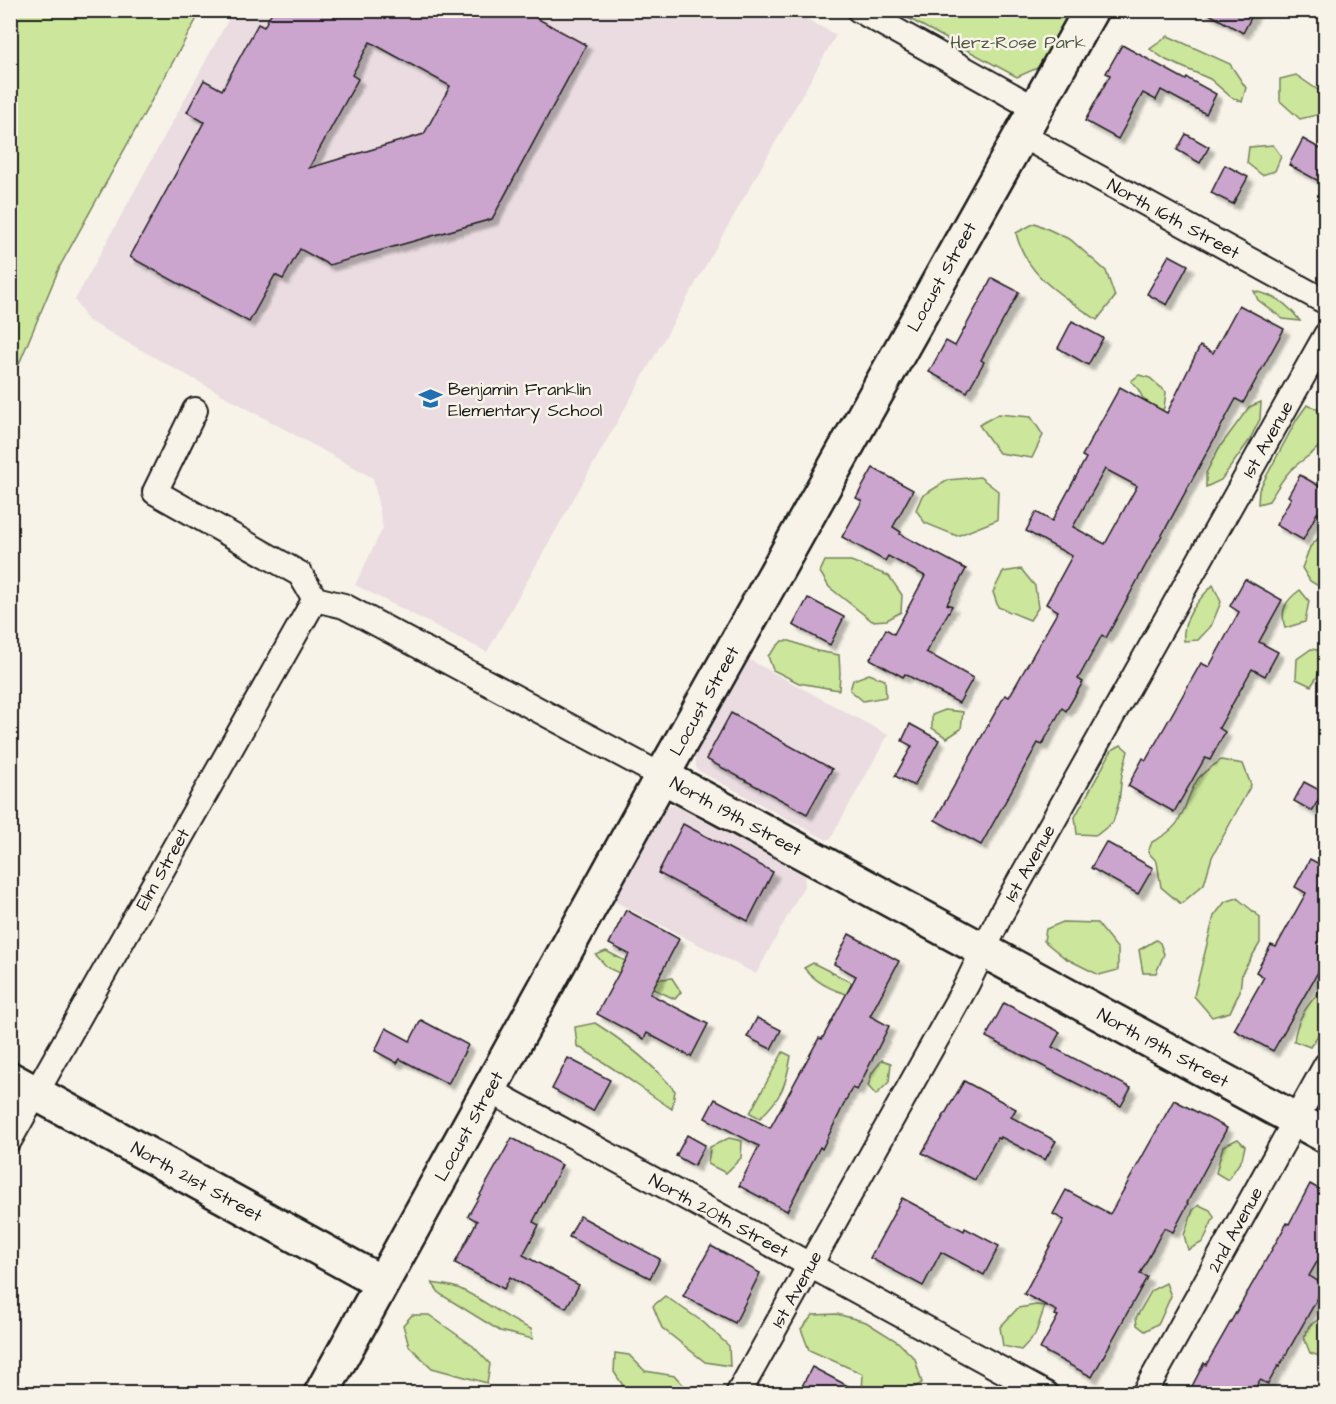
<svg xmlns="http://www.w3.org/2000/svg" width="1336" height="1404" viewBox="0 0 1336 1404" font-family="'Architects Daughter',sans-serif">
  <defs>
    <filter id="shadow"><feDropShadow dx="5.5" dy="5.5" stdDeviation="1.5" flood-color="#0004"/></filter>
  </defs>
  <rect width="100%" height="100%" fill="#f7f3e8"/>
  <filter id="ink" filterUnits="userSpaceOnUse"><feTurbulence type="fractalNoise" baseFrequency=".0167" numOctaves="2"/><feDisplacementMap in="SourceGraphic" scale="12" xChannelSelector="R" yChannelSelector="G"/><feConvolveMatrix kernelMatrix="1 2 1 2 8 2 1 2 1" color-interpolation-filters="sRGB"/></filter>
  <g filter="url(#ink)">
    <g fill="#eadce0">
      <polygon points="790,10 836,35 487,652 355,585 383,528 373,478 87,320 75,300 233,11"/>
      <polygon points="748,659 888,735 831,838 827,840 699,771 696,767 695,757 697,750"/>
      <polygon points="675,805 804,875 805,884 756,974 612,900 662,811 669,806"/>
    </g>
    <g fill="#cce69c" stroke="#74815c" stroke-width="1.5">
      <polygon points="11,10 201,11 60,266 11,383"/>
      <polygon points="895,11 1073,11 1042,66 1017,77"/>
      <polygon points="1168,36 1230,64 1246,88 1242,102 1231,97 1210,79 1166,60 1150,49"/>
      <polygon points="1296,75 1325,95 1325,113 1300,119 1280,101 1280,79"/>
      <polygon points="1273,145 1281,156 1275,171 1262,175 1247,163 1249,147"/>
      <path d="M1035,223L1071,240L1106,271L1115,297L1097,320C1062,295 1027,278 1016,233Z"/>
      <path d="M1254,291C1276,296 1287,303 1300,321L1283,319L1258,300Z"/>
      <polygon points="1139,375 1150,378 1166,392 1164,408 1153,417 1138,389 1131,381"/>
      <polygon points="1261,402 1260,419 1249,441 1221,480 1206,487 1206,473 1219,448 1249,407"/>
      <path d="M1307,405C1320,410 1326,412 1326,427C1326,452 1301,457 1288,473C1281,481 1275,492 1269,501L1258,504L1259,490L1297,419Z"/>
      <polygon points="998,414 1031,417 1043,435 1032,458 999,453 979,425"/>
      <polygon points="980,477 998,491 997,520 957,536 925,523 916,510 922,496 948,480"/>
      <polygon points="1325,531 1325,590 1310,581 1302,568 1310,547"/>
      <polygon points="825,561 851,561 889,576 902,595 901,612 887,620 872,621 829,587 820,572"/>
      <polygon points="1021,569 1035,586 1038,608 1030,620 998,607 993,592 1003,572"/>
      <path d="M1213,585L1221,602L1211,626L1198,640L1184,641C1181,620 1198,600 1213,585Z"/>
      <path d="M1300,590L1309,601L1305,622L1285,628C1280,610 1285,601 1300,590Z"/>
      <polygon points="782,641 790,641 817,651 839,655 840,673 839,690 799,683 773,670 768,656"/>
      <polygon points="1311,649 1324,651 1325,665 1311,686 1296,679 1297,659"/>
      <polygon points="869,674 885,680 886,697 863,701 850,690 853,680"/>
      <polygon points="945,710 963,712 961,729 947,738 932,728 932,715"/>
      <polygon points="1121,745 1128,751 1122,774 1119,802 1113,822 1097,835 1077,834 1075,817 1112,750"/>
      <path d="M1221,760L1243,764L1251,785L1212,857L1204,884L1181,904L1161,887L1157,862L1148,852L1152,842C1187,825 1180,810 1196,782C1200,773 1214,766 1221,760Z"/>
      <polygon points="1237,898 1260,917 1260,943 1242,973 1240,991 1230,1012 1212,1017 1194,996 1214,916 1225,902"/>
      <polygon points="1063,922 1097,923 1118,949 1118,970 1099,975 1065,958 1044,941 1046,929"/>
      <polygon points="1156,940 1160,943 1164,954 1156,973 1143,973 1139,950"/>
      <polygon points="606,951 660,979 672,978 681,992 675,999 608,968 596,955"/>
      <path d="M813,963L849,981L864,991L862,998C839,993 819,986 804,968Z"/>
      <path d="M1323,987L1325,988V1025L1310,1047L1294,1041C1297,1017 1308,1005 1323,987Z"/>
      <path d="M595,1023C625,1042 652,1063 675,1091L672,1109C640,1088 611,1065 577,1046L575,1027Z"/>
      <path d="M783,1052L791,1056C786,1085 782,1097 760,1118L750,1113Z"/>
      <polygon points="882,1060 891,1063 889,1082 876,1095 868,1086 872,1073"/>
      <polygon points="729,1138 742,1141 741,1158 726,1173 708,1164 710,1147"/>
      <polygon points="1238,1139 1245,1146 1242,1159 1228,1180 1216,1173 1223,1146"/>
      <polygon points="1199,1205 1210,1210 1214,1217 1203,1242 1188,1250 1184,1235 1193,1210"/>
      <path d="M432,1283C441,1285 451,1285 460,1289C485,1300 506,1319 531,1329L533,1339L500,1331L440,1294Z"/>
      <polygon points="1166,1283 1171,1296 1159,1323 1145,1331 1137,1325 1136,1318 1152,1290"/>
      <polygon points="665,1296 703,1322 729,1346 730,1366 705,1362 662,1328 653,1306"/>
      <polygon points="1036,1305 1045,1306 1035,1335 1021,1350 1003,1346 1000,1327 1018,1308"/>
      <polygon points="837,1314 866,1322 898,1342 915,1359 922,1383 904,1393 862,1393 863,1374 809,1350 801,1329 813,1315"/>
      <polygon points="412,1315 429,1315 473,1346 490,1364 487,1383 432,1368 409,1346 403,1325"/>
      <polygon points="1325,1315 1325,1358 1310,1353 1304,1338 1309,1326"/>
      <polygon points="615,1353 629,1355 645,1371 675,1376 691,1393 628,1393 614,1372"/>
    </g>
    <g fill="#cba5ce" stroke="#1c1c1c" stroke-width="1.5" fill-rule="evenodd" filter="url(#shadow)">
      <path d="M273,10H522L586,45L492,219L329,265L300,249L283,279L275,275L249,322L130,257L204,122L187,112L204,80L222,90L258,24L264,27ZM370,42L450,86L424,134L309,168L358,79L352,75Z"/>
      <polygon points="1202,10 1255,10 1243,33"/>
      <polygon points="1122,45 1186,80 1187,78 1216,94 1206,114 1161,90 1156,100 1143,93 1118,139 1085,121 1110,75 1106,73"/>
      <polygon points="1186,134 1209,147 1200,163 1177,150"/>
      <polygon points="1303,139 1326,152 1326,185 1289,165"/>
      <polygon points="1225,165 1248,177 1233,204 1211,193"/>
      <polygon points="1169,255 1188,265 1167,305 1147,294"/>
      <polygon points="992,278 1019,292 981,360 984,362 967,392 929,372 946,341 955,346"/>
      <path d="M1239,305L1284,329L1243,403L1236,399L1106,638L1102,635L1078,679L1083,682L1066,711L1062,708L1042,745L1038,743L981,845L935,820L1005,695L1009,697L1058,611L1046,604L1072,556L1026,531L1036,512L1052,521L1086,458L1082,456L1120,387L1167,413L1200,346L1213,353ZM1105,469L1137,486L1105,544L1073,527Z"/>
      <polygon points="1072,321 1103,338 1088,365 1058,348"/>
      <polygon points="873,468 913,490 893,527 901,532 900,534 966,569 947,604 952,606 926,652 973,678 959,703 905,674 903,677 870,659 886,629 894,634 925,576 888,556 885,561 842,537 862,501 856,498"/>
      <polygon points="1300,475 1326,490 1326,517 1317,513 1303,540 1276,525 1291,498 1288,496"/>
      <polygon points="1245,579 1282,600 1259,642 1278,652 1265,676 1252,669 1219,728 1225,732 1210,760 1205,758 1174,812 1128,786 1143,758 1146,760 1201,663 1209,667 1239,612 1230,606"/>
      <polygon points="808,598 844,617 830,645 793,625"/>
      <polygon points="731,713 832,769 807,814 706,759"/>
      <polygon points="910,724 939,740 914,786 895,776 912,746 902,741"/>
      <polygon points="1304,782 1323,792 1312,811 1294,801"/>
      <polygon points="683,824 773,872 748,921 658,873"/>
      <polygon points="1106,842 1153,868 1138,894 1091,868"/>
      <polygon points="1326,857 1326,958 1273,1051 1234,1030 1264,977 1256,972 1271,945 1276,947 1306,893 1295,887 1310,859 1321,865"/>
      <polygon points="626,910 679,939 650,994 708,1024 691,1057 647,1033 644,1039 597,1014 629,954 609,944"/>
      <polygon points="849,934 899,961 870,1016 889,1026 857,1090 852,1088 822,1149 820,1147 787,1211 739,1186 759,1146 705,1118 715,1099 770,1128 819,1038 822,1039 856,976 834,964"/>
      <polygon points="1004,1003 1060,1032 1052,1047 1131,1088 1121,1106 986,1037"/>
      <polygon points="757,1018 781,1030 771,1049 747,1037"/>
      <polygon points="421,1020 468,1045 448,1084 400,1059 397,1063 375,1051 386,1028 410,1041"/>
      <polygon points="568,1058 610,1080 593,1111 552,1089"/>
      <polygon points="964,1081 1016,1109 1011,1117 1056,1141 1045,1160 1001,1137 1000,1139 997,1138 975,1180 922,1153"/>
      <polygon points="1174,1100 1227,1128 1187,1203 1188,1204 1173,1232 1164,1228 1140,1274 1147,1277 1092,1377 1040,1349 1058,1316 1055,1315 1057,1311 1024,1294 1064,1220 1053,1214 1066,1190 1110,1214"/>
      <polygon points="687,1135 705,1145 694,1166 676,1156"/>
      <polygon points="512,1138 562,1165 533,1222 539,1225 523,1255 579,1285 566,1308 510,1277 504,1289 455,1263 477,1221 468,1216"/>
      <polygon points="1310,1184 1326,1193 1326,1246 1309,1276 1325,1285 1279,1367 1278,1366 1268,1384 1260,1380 1252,1394 1188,1394 1204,1363 1206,1365 1287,1223 1289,1224"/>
      <polygon points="902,1198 964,1231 965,1228 999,1246 984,1275 941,1252 923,1286 870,1258"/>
      <polygon points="580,1216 660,1259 650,1278 569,1237"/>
      <polygon points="711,1246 760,1273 735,1323 683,1296"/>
      <polygon points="812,1367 863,1394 798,1394"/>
    </g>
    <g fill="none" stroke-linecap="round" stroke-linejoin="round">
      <defs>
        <g id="street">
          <polyline points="859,10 1036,109"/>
          <path id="s1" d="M1021,135L1326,302"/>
          <polyline points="195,410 155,492 300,574 315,599 344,606 662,776"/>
          <path id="s2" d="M489,1090L1046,1394"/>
          <path id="s3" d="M10,1139L315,599"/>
          <path id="s4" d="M738,1394L967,984L1001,914L1326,335"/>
          <path id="s5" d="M1144,1394L1326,1065"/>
        </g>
        <g id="secondary">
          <path id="s6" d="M662,776L1326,1136"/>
          <path id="s7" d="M10,1079L382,1283"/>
          <path id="s8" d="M321,1394L662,776L1091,10"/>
        </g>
      </defs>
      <use href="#street" stroke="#1c1c1c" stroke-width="28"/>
      <use href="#secondary" stroke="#1c1c1c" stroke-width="38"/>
      <use href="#street" stroke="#f7f3e8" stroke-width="24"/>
      <use href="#secondary" stroke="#f7f3e8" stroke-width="33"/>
    </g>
  </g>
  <defs>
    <symbol id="school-bare" viewBox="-9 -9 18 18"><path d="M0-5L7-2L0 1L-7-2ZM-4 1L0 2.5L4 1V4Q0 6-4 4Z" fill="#1f6fb2" stroke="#f7f3e8" stroke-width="2.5" paint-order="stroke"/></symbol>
  </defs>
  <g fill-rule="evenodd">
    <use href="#school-bare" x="414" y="382" width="33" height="33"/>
  </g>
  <g text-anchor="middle" stroke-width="5" stroke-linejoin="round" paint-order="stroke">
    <g font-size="18" fill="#515942" stroke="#f7f3e8">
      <text x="1018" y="48">Herz-Rose Park</text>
    </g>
    <g font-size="18" fill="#1c1c1c" stroke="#f7f3e8">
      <text dy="6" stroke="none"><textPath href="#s1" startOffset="174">North 16th Street</textPath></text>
      <text dy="6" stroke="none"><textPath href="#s8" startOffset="1278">Locust Street</textPath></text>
      <text dy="6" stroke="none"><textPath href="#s4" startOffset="1092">1st Avenue</textPath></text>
      <text dy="6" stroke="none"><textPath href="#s8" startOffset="792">Locust Street</textPath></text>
      <text dy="6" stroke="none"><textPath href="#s6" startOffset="84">North 19th Street</textPath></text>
      <text dy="6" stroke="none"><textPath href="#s4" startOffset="606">1st Avenue</textPath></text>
      <text dy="6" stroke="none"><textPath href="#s3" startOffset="310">Elm Street</textPath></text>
      <text dy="6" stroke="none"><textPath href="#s6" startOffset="570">North 19th Street</textPath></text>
      <text dy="6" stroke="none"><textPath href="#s8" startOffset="306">Locust Street</textPath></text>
      <text dy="6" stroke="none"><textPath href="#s7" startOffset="213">North 21st Street</textPath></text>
      <text dy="6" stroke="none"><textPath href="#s2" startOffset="262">North 20th Street</textPath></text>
      <text dy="6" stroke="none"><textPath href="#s5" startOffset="188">2nd Avenue</textPath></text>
      <text dy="6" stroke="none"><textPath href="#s4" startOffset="120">1st Avenue</textPath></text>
    </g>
    <g font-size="18" fill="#1c1c1c" stroke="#f7f3e8" text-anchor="start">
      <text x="448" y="395">Benjamin Franklin<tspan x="448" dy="21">Elementary School</tspan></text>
    </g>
  </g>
  <rect width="1336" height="1404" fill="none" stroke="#f7f3e8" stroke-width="36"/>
  <rect x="18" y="18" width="1300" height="1368" fill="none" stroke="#1c1c1c" stroke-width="2" filter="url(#ink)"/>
</svg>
